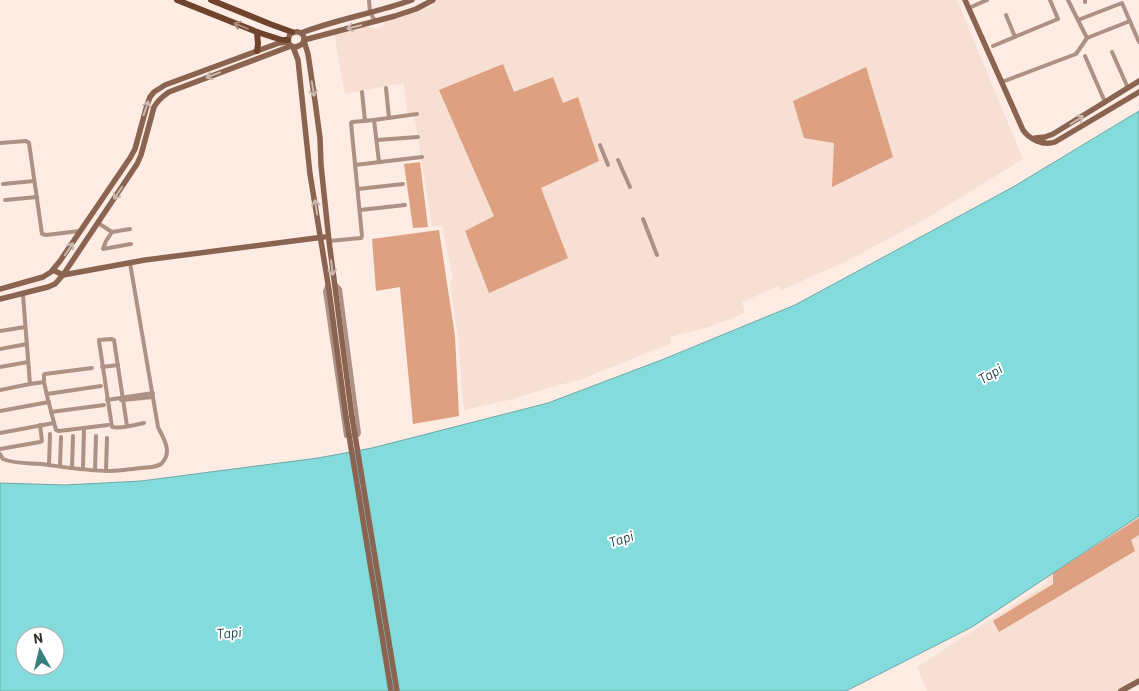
<svg xmlns="http://www.w3.org/2000/svg" width="1139" height="691" viewBox="0 0 1139 691" font-family="Barlow,sans-serif">
  <rect width="100%" height="100%" fill="#fdece4"/>
  <g fill="#f8dfd4">
    <polygon points="438,0 957,0 1023,159 931,216 841,264 781,290 779,286 742,302 745,313 709,327 670,337 671,343 582,379 545,389 509,400 464,410 458,337 450,283 453,279 442,226 432,226 414,115 407,115 404,83 345,94 334,34 365,26 376,29 383,26 385,21 428,8"/>
    <polygon points="1139,515 1139,685 1128,691 927,691 917,667 1047,583 1048,571"/>
  </g>
  <g fill="#dda081">
    <polygon points="503,64 514,92 553,77 563,103 578,97 599,161 541,188 568,258 489,293 465,231 494,216 439,90"/>
    <polygon points="866,67 893,157 832,187 834,143 804,138 793,101"/>
    <polygon points="420,162 428,227 413,228 404,164"/>
    <polygon points="439,230 455,336 459,416 413,424 400,287 376,291 372,239"/>
    <polygon points="1139,518 1139,535 1131,540 1135,551 999,632 993,621 1053,584 1053,573"/>
  </g>
  <path fill="#84dbdb" stroke="#6da8a7" fill-rule="evenodd" d="M1139,111V516L972,627L846,691H0V483L65,485L141,481L318,458L372,448L548,403L664,359L795,305L1013,187ZM25,636H55V666H25Z"/>
  <g fill="none" stroke-linecap="round" stroke-linejoin="round">
    <g stroke="#ac9184" stroke-width="4">
      <polyline points="369,0 370,12 375,21"/>
      <polyline points="1068,0 1087,38 1130,21"/>
      <polyline points="1085,0 1085,2"/>
      <polyline points="969,8 987,0"/>
      <polyline points="1006,15 1015,37"/>
      <polyline points="1078,20 1122,3 1139,42"/>
      <polyline points="993,46 1058,19 1050,0"/>
      <polyline points="1112,52 1128,88"/>
      <polyline points="1085,56 1105,102"/>
      <polyline points="1002,82 1076,54 1087,38"/>
      <polyline points="386,88 389,118"/>
      <polyline points="362,92 365,121"/>
      <polyline points="374,120 379,162"/>
      <polyline points="377,140 418,137"/>
      <polyline points="0,143 26,141 29,143 42,234 46,235 80,231"/>
      <polyline points="600,145 608,165"/>
      <polyline points="618,160 630,187"/>
      <polyline points="355,165 422,157"/>
      <polyline points="3,184 34,181"/>
      <polyline points="358,189 403,184"/>
      <polyline points="5,200 37,197"/>
      <polyline points="360,210 405,205"/>
      <polyline points="643,219 657,255"/>
      <polyline points="98,223 112,232 106,241 103,249 131,244"/>
      <polyline points="112,232 130,229"/>
      <polyline points="329,241 361,238 362,236 351,123 352,122 374,120 417,114"/>
      <polyline points="328,284 325,291 346,436 358,435 359,433 340,289 335,284"/>
      <polyline points="0,331 25,327"/>
      <polyline points="0,349 27,344"/>
      <polyline points="0,367 28,362"/>
      <polyline points="102,367 118,365"/>
      <polyline points="44,382 44,375 45,374 92,368"/>
      <polyline points="30,384 44,382 48,400 56,430 59,431 108,425"/>
      <polyline points="0,390 30,384 23,295"/>
      <polyline points="47,394 101,386"/>
      <polyline points="107,400 153,393"/>
      <polyline points="121,400 123,400 153,397"/>
      <polyline points="0,411 49,402"/>
      <polyline points="51,412 104,405"/>
      <path d="M127,426L114,340L111,339L99,340V341L112,427C122,429 134,425 144,423"/>
      <polyline points="0,433 54,423"/>
      <polyline points="0,449 40,442 42,441 40,425"/>
      <path d="M0,454L3,459C15,464 28,463 41,464C64,467 87,471 110,471C120,471 130,469 141,468C148,467 157,468 162,463C173,451 163,438 158,427L130,263"/>
      <polyline points="49,465 50,434"/>
      <polyline points="60,466 61,437"/>
      <polyline points="72,468 73,436"/>
      <polyline points="83,469 84,428"/>
      <polyline points="95,470 96,436"/>
      <polyline points="106,471 107,438"/>
    </g>
    <g stroke="#8a6451" stroke-width="5.5">
      <path d="M965,0L1023,130C1029,139 1043,146 1055,142L1139,92"/>
      <path d="M301,33C337,19 376,13 412,0"/>
      <polyline points="304,40 395,16 416,9 433,0"/>
      <polyline points="304,41 308,54 315,101 320,138 321,165 329,241 352,417"/>
      <path d="M293,47C311,47 305,25 290,34L288,40L289,44L293,47L298,60L310,174L329,290L346,417"/>
      <polyline points="1035,138 1045,137 1053,134 1139,81"/>
      <polyline points="53,270 63,275 145,260 324,237"/>
      <polyline points="0,289 43,277 51,272 60,261 130,158 135,149 147,105 150,97 154,92 165,85 257,51 279,43 288,42"/>
      <path d="M0,299L48,287L55,284L63,275L137,164L141,155L154,107C158,100 163,96 169,92L291,46"/>
      <polyline points="1121,691 1139,681"/>
    </g>
    <g stroke="#70432c" stroke-width="6">
      <polyline points="177,0 257,32 282,40 288,40"/>
      <polyline points="211,0 270,24 292,32"/>
      <polyline points="257,51 258,44 257,32"/>
    </g>
    <g stroke="#8a6451" stroke-width="5.5">
      <polyline points="346,417 391,691"/>
      <polyline points="352,417 397,691"/>
    </g>
  </g>
  <defs><path id="oneway-shaft" d="M-6 0H5M1.5-3L5.5 0L1.5 3" fill="none" stroke-width="1.6" stroke-linecap="round" stroke-linejoin="round" transform="scale(1.25)"/></defs>
  <use stroke="#a98e80" href="#oneway-shaft" transform="translate(241 26) rotate(-158)"/>
  <g stroke="#cab9b1">
    <use href="#oneway-shaft" transform="translate(354 27) rotate(166)"/>
    <use href="#oneway-shaft" transform="translate(213 75) rotate(159)"/>
    <use href="#oneway-shaft" transform="translate(313 89) rotate(81)"/>
    <use href="#oneway-shaft" transform="translate(146 108) rotate(-71)"/>
    <use href="#oneway-shaft" transform="translate(1077 120) rotate(-32)"/>
    <use href="#oneway-shaft" transform="translate(118 193) rotate(124)"/>
    <use href="#oneway-shaft" transform="translate(316 207) rotate(-99)"/>
    <use href="#oneway-shaft" transform="translate(69 249) rotate(-56)"/>
    <use href="#oneway-shaft" transform="translate(332 268) rotate(83)"/>
  </g>
  <g text-anchor="middle" stroke-width="4" stroke-linejoin="round" paint-order="stroke">
    <g font-size="14" font-style="italic" fill="#1e4747" stroke="#fff">
      <text transform="translate(990 374) rotate(-31)" y="5">Tapi</text>
      <text transform="translate(621 539) rotate(-18)" y="5">Tapi</text>
      <text transform="translate(229 633) rotate(-5)" y="5">Tapi</text>
    </g>
  </g>
  <g transform="translate(40 651) rotate(352)"><circle r="24" fill="#ffffff" stroke="#afacab"/>
  <path d="M0-4L9 19L0 12L-9 19Z" fill="#388080"/>
  <text y="-8" font-size="14" font-weight="bold" text-anchor="middle" fill="#36302d">N</text>
  </g>
</svg>
